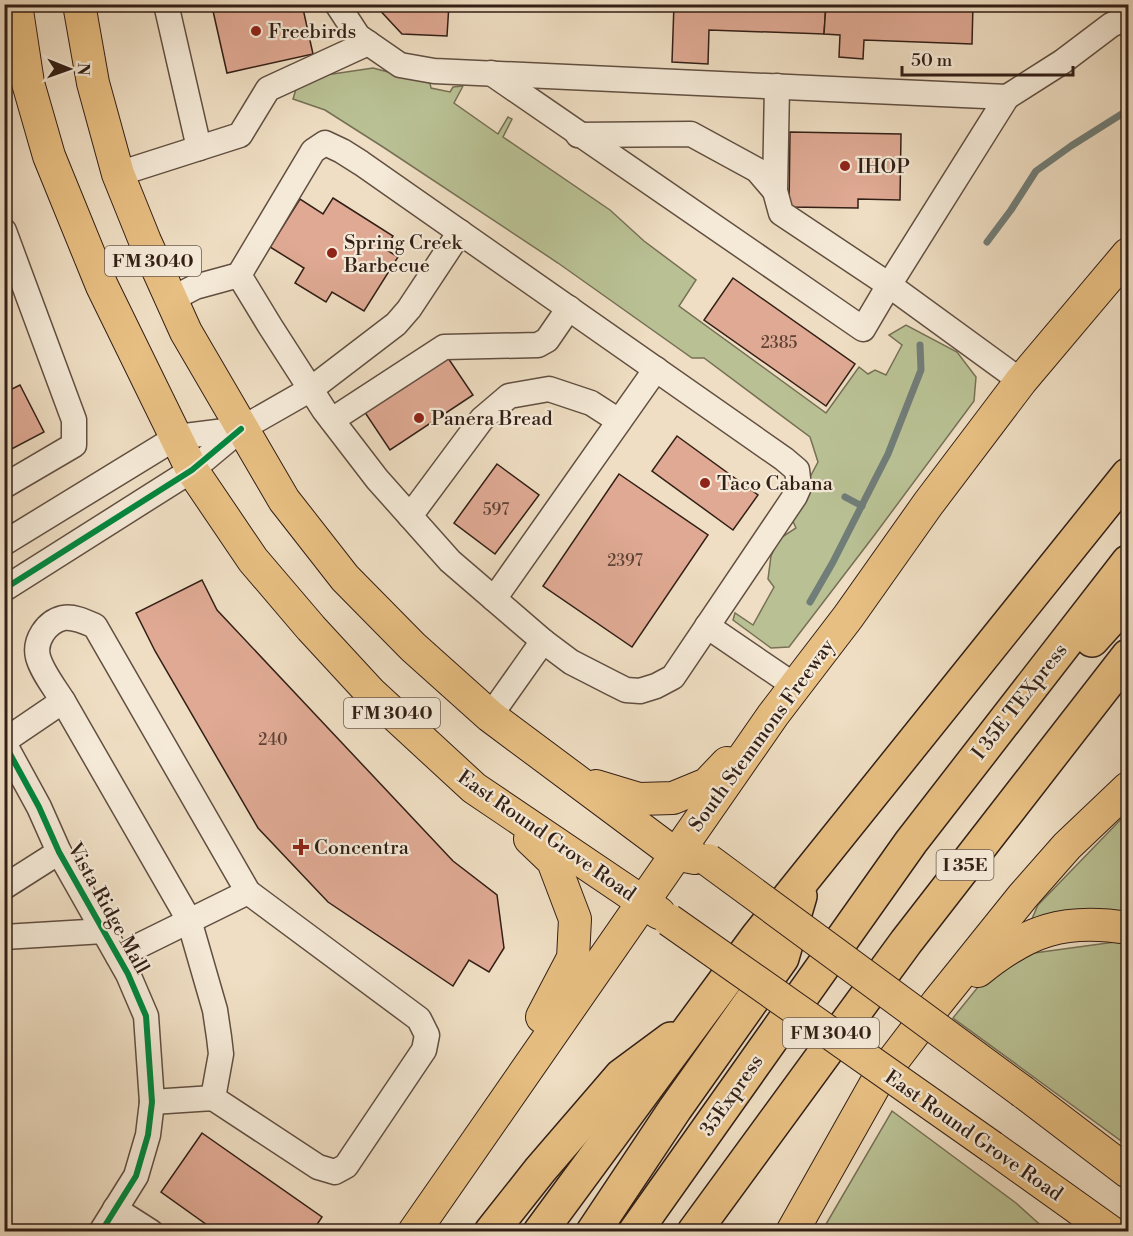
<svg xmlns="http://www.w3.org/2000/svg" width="1133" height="1236" viewBox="0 0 1133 1236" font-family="'Libre Bodoni',serif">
  <rect width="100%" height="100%" fill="#efdec3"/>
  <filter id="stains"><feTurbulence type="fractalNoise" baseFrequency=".00333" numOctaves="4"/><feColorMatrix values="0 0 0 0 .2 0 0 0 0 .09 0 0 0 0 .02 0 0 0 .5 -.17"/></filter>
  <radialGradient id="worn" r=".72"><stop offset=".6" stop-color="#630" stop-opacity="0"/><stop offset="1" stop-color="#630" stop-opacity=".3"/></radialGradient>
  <g fill="#b9c194" stroke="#767055" stroke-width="1.5">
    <polygon points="373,68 430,83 431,88 450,92 453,87 463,86 454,103 498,134 508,117 512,119 503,137 610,210 644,241 696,280 679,306 826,413 859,367 868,374 875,370 886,375 902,345 889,335 906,325 957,352 976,377 974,401 873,537 789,647 771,648 733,620 735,613 753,625 774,587 768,579 771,556 779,539 796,528 790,515 818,462 810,437 704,358 692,358 558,263 383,147 325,110 293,99 299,79"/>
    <polygon points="1128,812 1128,922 1031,921 1038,905"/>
    <polygon points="1115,942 1128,944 1128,1146 953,1018 982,982 1034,953"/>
    <polygon points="892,1111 1016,1203 1047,1231 822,1231"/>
  </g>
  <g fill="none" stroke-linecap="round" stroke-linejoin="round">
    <g stroke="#717d78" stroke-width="7">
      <polyline points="987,242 1011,210 1036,171 1071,146 1128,110"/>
      <polyline points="845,497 862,506"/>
      <polyline points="810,602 833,562 888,454 921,370 920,345"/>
    </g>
  </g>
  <g fill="#dfa993" stroke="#321f16" stroke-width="1.5">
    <polygon points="242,4 302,4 313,54 227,73 213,11"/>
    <polygon points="374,4 449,4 447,36 402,34"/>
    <polygon points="674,4 826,4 824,34 709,30 708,64 672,62"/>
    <polygon points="826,4 973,4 972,44 864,40 863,59 839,57 840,35 824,34"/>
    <polygon points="790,132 901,134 900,200 858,199 858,208 789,207"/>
    <polygon points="333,198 393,236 385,249 398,257 364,311 332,292 326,302 295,283 304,268 270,247 300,199 323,214"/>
    <polygon points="733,278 855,364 826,406 704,320"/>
    <polygon points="446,355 473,395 390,450 364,411"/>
    <polygon points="20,385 44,432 4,453 4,393"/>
    <polygon points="677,436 758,495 733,530 652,471"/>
    <polygon points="497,464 539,495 495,554 454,523"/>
    <polygon points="619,474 708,535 632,647 543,586"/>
    <polygon points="202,580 217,610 453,861 497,895 504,948 489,972 469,960 453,986 328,902 258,828 155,651 136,613"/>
    <polygon points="202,1133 322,1217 312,1232 217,1232 161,1192"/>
  </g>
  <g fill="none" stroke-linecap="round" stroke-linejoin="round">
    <defs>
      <g id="minor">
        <polyline points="166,4 199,148"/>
        <polyline points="337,4 358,36 400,65 434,71 1007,97 1062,62 1111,25 1128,17"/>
        <polyline points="491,73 863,329 889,285 781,213 775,191 777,86"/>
        <polyline points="1007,97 889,285 1021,381"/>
        <polyline points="578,135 691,134 757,170 775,191"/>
        <polyline points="118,174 240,135 268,89 368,43"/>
        <polyline points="4,231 74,420 74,445 4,486"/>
        <polyline points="170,300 195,287 239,275 270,326 324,410 377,479 450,561 543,641 571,662 612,683 626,690 640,691 656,686 673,677 795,496 799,487 797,470 784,459 361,163 342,151 325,143 313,151 239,275"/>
        <polyline points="332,420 444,347 538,345 547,340 569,308"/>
        <polyline points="410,516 482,419 509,396 549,389 591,403 619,421"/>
        <polyline points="4,543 177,437 241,429"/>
        <polyline points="4,589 192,470 241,429 311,389 396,324 409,309 460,232"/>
        <polyline points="494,599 656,369"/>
        <polyline points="707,626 795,686"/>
        <polyline points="63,701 189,920 215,1010 219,1037 221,1054 213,1098"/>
        <polyline points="490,716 543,641"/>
        <path d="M4,741L63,701C55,688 42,672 38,657C34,641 46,622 63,618C74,616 86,622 95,626L248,892L419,1019L427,1035L424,1050L346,1166L335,1172L318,1167L213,1098L152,1102"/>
        <polyline points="4,743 39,807 59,852 128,974 146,1016 152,1102 148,1135 136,1176 101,1232"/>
        <polyline points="4,887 59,852"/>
        <polyline points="4,937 104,931"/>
        <polyline points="118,956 248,892"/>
        <polyline points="115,1209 151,1232"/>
      </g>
      <g id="major">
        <polyline points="16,4 28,83 49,156 102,286 192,470 253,560 311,628 371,693 474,788 659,913"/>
        <polyline points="79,4 93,83 118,174 145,241 186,332 284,500 345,578 413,647 490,716 675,854 695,858"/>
        <polyline points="596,786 639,799 673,798 707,784 727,763"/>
        <polyline points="530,839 553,861 575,919 573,958 542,1017"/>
        <path d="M978,971C1028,930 1064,918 1128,928"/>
        <polyline points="1023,1092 1128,1172"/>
        <polyline points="992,1147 1111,1232"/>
        <polyline points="414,1232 773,715 848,617 928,504 1021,381 1128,254"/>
        <polyline points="792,1232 876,1083 937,1003 1023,896 1067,846 1128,788"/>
      </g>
      <g id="highway">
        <polyline points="1092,640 1128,600"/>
        <polyline points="491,1232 540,1170 621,1076 671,1039"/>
        <polyline points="540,1232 758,936 1128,475"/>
        <polyline points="593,1232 675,1109 782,958 800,896"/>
        <polyline points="635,1232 911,842 1128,562"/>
        <polyline points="694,1232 906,942 1128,656"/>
      </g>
    </defs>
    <use href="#minor" stroke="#614f41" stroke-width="27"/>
    <use href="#major" stroke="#321f16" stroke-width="34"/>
    <use href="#highway" stroke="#321f16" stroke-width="36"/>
    <use href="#minor" stroke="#f5ead8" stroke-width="24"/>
    <use href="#major" stroke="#e8bf82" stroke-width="32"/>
    <use href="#highway" stroke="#e8bf82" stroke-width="33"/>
    <defs>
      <g id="major-bridge">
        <polyline points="708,860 1023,1092"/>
        <polyline points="669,920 992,1147"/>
      </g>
    </defs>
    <use href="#major-bridge" stroke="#321f16" stroke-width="34" stroke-linecap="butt"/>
    <use href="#major-bridge" stroke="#e8bf82" stroke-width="32"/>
    <defs>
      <g id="cycleway">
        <polyline points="4,589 192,470 241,429"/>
        <polyline points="4,743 39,807 59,852 128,974 146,1016 152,1102 148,1135 136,1176 101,1232"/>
      </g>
    </defs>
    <use href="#cycleway" stroke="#f5ead8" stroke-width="10"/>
    <use href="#cycleway" stroke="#00873e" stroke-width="6"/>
  </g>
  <g fill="#8f2418" stroke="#f5ead8" stroke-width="2">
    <circle cx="256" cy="31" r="6"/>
    <circle cx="845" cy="166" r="6"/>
    <circle cx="332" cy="253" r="6"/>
    <circle cx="419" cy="418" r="6"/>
    <circle cx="705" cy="483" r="6"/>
    <path d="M298 838h6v6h6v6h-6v6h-6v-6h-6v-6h6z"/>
  </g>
  <g text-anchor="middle" stroke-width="4.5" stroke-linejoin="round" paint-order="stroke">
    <g font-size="16" fill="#5d4235">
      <text x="779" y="348">2385</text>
      <text x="496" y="515">597</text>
      <text x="625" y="566">2397</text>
      <text x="273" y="745">240</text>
    </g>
    <g fill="#f5ead8" stroke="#6c5c50" stroke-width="1.5">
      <rect x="105" y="246" width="96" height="30" rx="4.5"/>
      <rect x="344" y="698" width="96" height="30" rx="4.5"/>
      <rect x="936.5" y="850" width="57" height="30" rx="4.5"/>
      <rect x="783" y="1018" width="96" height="30" rx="4.5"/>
    </g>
    <g font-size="18" font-weight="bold" fill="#321f16">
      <text x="153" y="267">FM 3040</text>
      <text x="392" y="719">FM 3040</text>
      <text x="965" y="871">I 35E</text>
      <text x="831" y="1039">FM 3040</text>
    </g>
    <g font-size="20" fill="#321f16" stroke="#f5ead8" text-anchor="start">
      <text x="268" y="38">Freebirds</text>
      <text x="857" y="173">IHOP</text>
      <text x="344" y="249">Spring Creek<tspan x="344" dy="23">Barbecue</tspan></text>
      <text x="431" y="425">Panera Bread</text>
      <text x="717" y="490">Taco Cabana</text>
      <text x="314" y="854">Concentra</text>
    </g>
    <g font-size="20" fill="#321f16" stroke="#f5ead8">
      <text transform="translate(1019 701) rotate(-52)" y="7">I 35E TEXpress</text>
      <text transform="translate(761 735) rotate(-54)" y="7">South Stemmons Freeway</text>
      <text transform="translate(547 835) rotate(35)" y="7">East Round Grove Road</text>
      <text transform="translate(109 908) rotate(61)" y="7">Vista Ridge Mall</text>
      <text transform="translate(731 1095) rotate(-55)" y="7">35Express</text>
      <text transform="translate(974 1135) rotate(35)" y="7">East Round Grove Road</text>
    </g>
  </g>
  <rect width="1133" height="1236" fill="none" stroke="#efdec3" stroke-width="24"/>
  <rect x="6" y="6" width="1121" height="1224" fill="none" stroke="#321f16" stroke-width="3"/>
  <rect x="12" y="12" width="1109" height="1212" fill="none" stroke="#321f16" stroke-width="1.5"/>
  <g transform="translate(69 69) rotate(91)" stroke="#f5ead8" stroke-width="4.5" paint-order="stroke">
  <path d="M0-4.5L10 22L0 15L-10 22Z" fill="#321f16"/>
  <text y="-9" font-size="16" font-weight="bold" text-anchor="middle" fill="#321f16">N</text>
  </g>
  <path d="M902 66v9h171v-9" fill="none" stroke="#321f16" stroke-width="3"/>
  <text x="911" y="66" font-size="18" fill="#321f16" stroke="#f5ead8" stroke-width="4.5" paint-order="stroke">50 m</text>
  <rect width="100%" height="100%" filter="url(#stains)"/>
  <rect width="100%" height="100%" fill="url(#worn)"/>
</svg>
